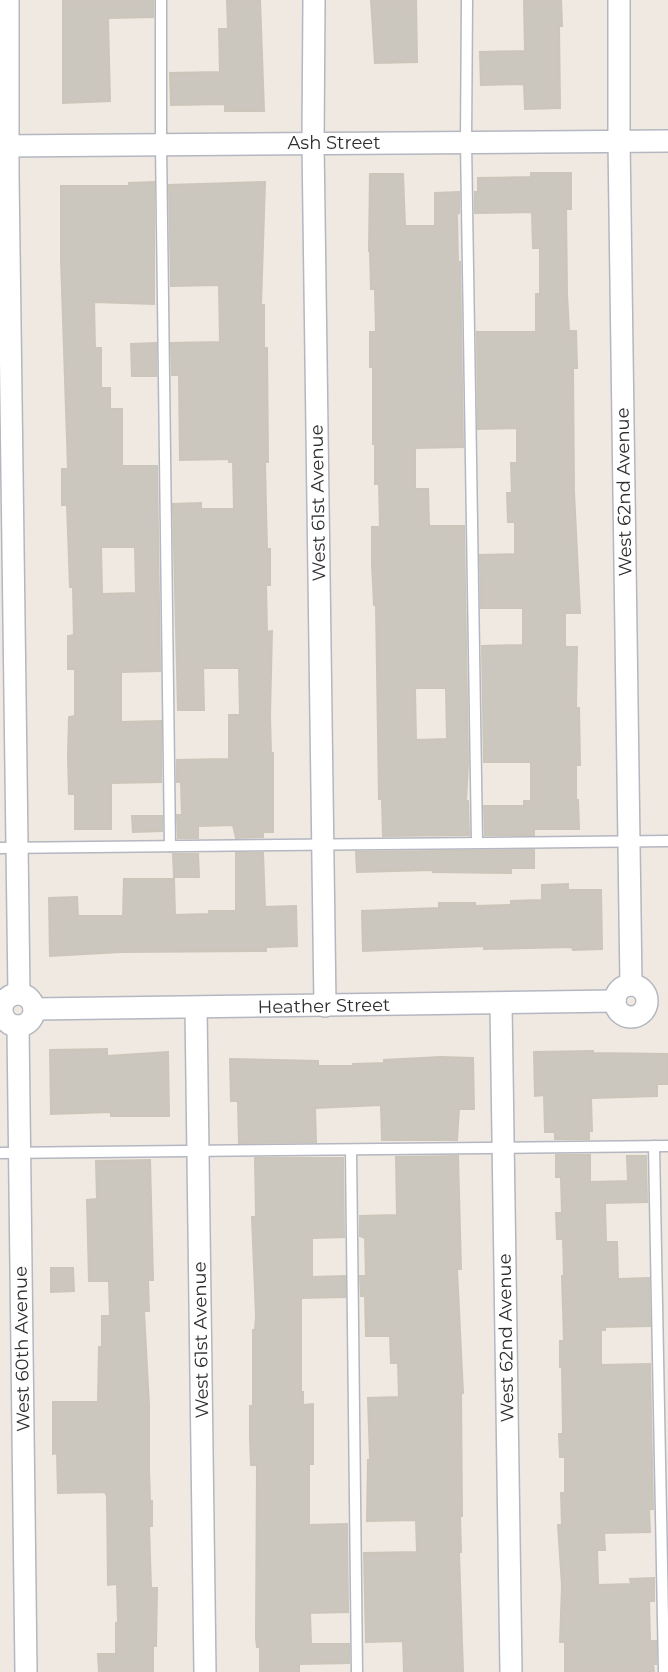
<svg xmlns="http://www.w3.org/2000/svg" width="668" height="1672" viewBox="0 0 668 1672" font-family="Montserrat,sans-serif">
  <rect width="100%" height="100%" fill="#efe9e1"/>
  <g fill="#cbc7bf" stroke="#cbc5ba" stroke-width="2" fill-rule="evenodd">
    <polygon points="63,0 153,0 153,17 108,18 110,101 63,103"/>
    <polygon points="227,0 260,0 264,111 225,111 225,104 171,105 170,73 220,72 219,29 228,29"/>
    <polygon points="371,0 416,0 417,62 375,63"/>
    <polygon points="524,0 561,0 562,26 559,26 560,108 525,109 524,84 481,85 480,52 525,51"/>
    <polygon points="531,173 571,173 571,209 566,209 567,294 569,331 576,331 577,368 573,368 574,492 580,613 565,613 565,647 577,647 576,708 579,708 580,765 576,765 576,800 578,800 579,829 534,829 534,835 485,835 484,806 524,806 524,801 531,801 531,762 484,762 482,646 523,645 523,608 481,608 480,555 515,554 515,522 508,522 507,493 512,493 511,463 517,463 517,428 478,429 477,332 536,332 536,294 540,294 540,248 533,248 532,212 475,213 475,192 478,192 478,178 531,177"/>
    <path d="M370,174H403L405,226H435V193L459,192V213L457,214L458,262H460L463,447L415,448V489H428L429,526H464L468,763L466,801H468L469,835L383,836L382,799H379L376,605H374L372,564V527H380L379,484H375V444H373V367H370V332H376L375,289H371L370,251H369ZM415,688H446L447,739L416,740Z"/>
    <path d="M154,182V304L94,302L95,348H101V388H110V409H122V466H157L160,671L121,672V722L161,721V782L111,783V829H75V794H69L68,756L69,717L75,716V669H68V636L74,635L73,587H70L67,505H62V469H68L61,260V186H129V183ZM101,547H135L136,593L102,594Z"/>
    <polygon points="265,182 261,305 264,305 264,348 267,348 268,462 265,462 266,509 267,549 270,549 270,585 266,585 267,632 272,631 270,715 271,754 273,753 273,832 263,832 263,837 236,838 233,825 198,826 198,838 178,838 177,815 182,815 181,782 177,782 177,760 229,759 229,715 240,715 239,668 203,668 204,710 178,710 173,504 201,503 201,509 234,509 233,462 229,462 229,459 180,460 179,375 172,375 171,343 220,342 219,285 171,286 169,185"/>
    <polygon points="156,343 156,376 132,376 131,344"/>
    <polygon points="132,816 162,816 162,831 133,832"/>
    <polygon points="534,850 534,868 511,868 511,873 433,872 433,870 357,872 356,852"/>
    <polygon points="236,853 263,853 265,907 296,906 297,946 266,947 266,951 121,952 50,956 49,898 77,897 78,916 123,916 124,879 174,879 175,915 209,914 209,911 236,911"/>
    <polygon points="173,854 198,854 199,877 174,877"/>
    <polygon points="568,884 568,890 601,890 602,949 573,950 572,947 484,949 484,946 363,951 362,911 439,908 439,903 475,903 475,906 511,905 511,901 542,900 542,885"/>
    <polygon points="107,1049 107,1056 168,1052 169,1116 111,1116 111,1112 51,1114 50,1050"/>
    <polygon points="593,1051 593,1053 668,1054 668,1084 657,1084 657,1096 591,1098 592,1131 589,1131 589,1139 555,1139 555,1132 545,1132 544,1095 535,1096 534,1052"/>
    <polygon points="440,1057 473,1058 474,1109 459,1109 457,1140 382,1140 381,1105 315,1108 316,1142 239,1143 238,1101 231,1101 230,1059 318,1061 318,1066 353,1066 353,1064 384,1063 384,1060"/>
    <polygon points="556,1155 590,1155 590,1182 628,1181 627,1156 646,1156 647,1202 605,1203 606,1242 617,1242 618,1279 649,1278 650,1326 605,1327 605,1330 601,1330 601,1365 650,1364 653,1509 649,1509 650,1532 604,1533 605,1550 597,1550 598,1585 631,1584 630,1579 654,1578 654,1601 649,1601 650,1641 656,1641 656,1664 653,1664 654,1672 565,1672 565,1642 560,1642 562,1586 558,1525 562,1525 561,1493 565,1493 565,1457 560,1457 559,1434 563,1434 562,1367 560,1367 560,1341 564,1341 562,1276 564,1276 563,1239 557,1239 556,1213 562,1213 561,1177 556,1177"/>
    <polygon points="458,1156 461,1269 457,1269 463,1393 461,1393 462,1516 460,1516 461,1552 459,1552 463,1672 404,1672 403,1641 366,1642 364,1553 417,1552 416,1520 367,1521 368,1460 370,1460 368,1398 399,1397 398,1363 391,1363 390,1336 366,1336 365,1296 361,1296 360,1276 366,1276 365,1238 360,1236 360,1216 397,1215 396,1157"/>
    <polygon points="255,1158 343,1158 344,1237 312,1238 312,1277 345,1276 345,1297 301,1298 301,1392 303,1392 303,1405 313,1404 313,1464 309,1464 309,1525 347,1524 348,1612 310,1613 311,1644 349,1644 349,1663 299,1664 299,1672 260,1672 260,1647 257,1647 256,1638 257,1465 251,1465 250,1438 250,1406 253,1406 253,1330 255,1330 256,1316 252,1217 256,1217"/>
    <polygon points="150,1160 153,1280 148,1280 149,1311 144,1311 149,1405 149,1469 150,1501 152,1501 152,1526 149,1526 151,1588 157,1588 156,1646 153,1646 153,1672 99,1672 98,1654 116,1654 116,1623 118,1623 117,1584 108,1585 107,1496 105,1492 58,1493 57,1453 53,1454 53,1402 98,1402 99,1347 102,1347 102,1316 110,1316 109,1281 89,1281 87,1200 97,1199 96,1161"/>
    <polygon points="51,1268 73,1268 74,1291 51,1292"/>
  </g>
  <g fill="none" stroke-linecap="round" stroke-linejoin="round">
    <defs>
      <g id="service">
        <polyline points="161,0 161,144 170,846"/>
        <polyline points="467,0 466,142 477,842"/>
        <polyline points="0,848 668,841"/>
        <polyline points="654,1146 664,1672"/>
        <polyline points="351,1150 357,1672"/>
        <polyline points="0,1153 668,1146"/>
      </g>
      <g id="minor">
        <polyline points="8,0 8,175 19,994"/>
        <polyline points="314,0 313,143 325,1006"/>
        <polyline points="619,0 619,141 631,985"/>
        <polyline points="0,146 668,141"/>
        <circle cx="631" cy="1001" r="16"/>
        <circle cx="18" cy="1010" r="16"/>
        <polyline points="501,1004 511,1672"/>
        <polyline points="196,1008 205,1672"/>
        <polyline points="34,1009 615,1001"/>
        <polyline points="18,1026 26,1672"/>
      </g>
    </defs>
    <use href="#service" stroke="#b4b7c1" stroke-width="13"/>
    <use href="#minor" stroke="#b4b7c1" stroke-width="24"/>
    <use href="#service" stroke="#fff" stroke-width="10"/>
    <use href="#minor" stroke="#fff" stroke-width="21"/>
  </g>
  <g text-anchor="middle" stroke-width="5" stroke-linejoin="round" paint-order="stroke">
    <g font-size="18" fill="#2e2e2e" stroke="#fff">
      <text x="334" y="149">Ash Street</text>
      <text transform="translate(624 492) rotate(-91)" y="6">West 62nd Avenue</text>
      <text transform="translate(318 503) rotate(-91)" y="6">West 61st Avenue</text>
      <text transform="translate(324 1006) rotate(-1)" y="6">Heather Street</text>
      <text transform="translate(506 1338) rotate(-91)" y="6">West 62nd Avenue</text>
      <text transform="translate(201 1340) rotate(-91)" y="6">West 61st Avenue</text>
      <text transform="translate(22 1349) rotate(-91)" y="6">West 60th Avenue</text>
    </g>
  </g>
</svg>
